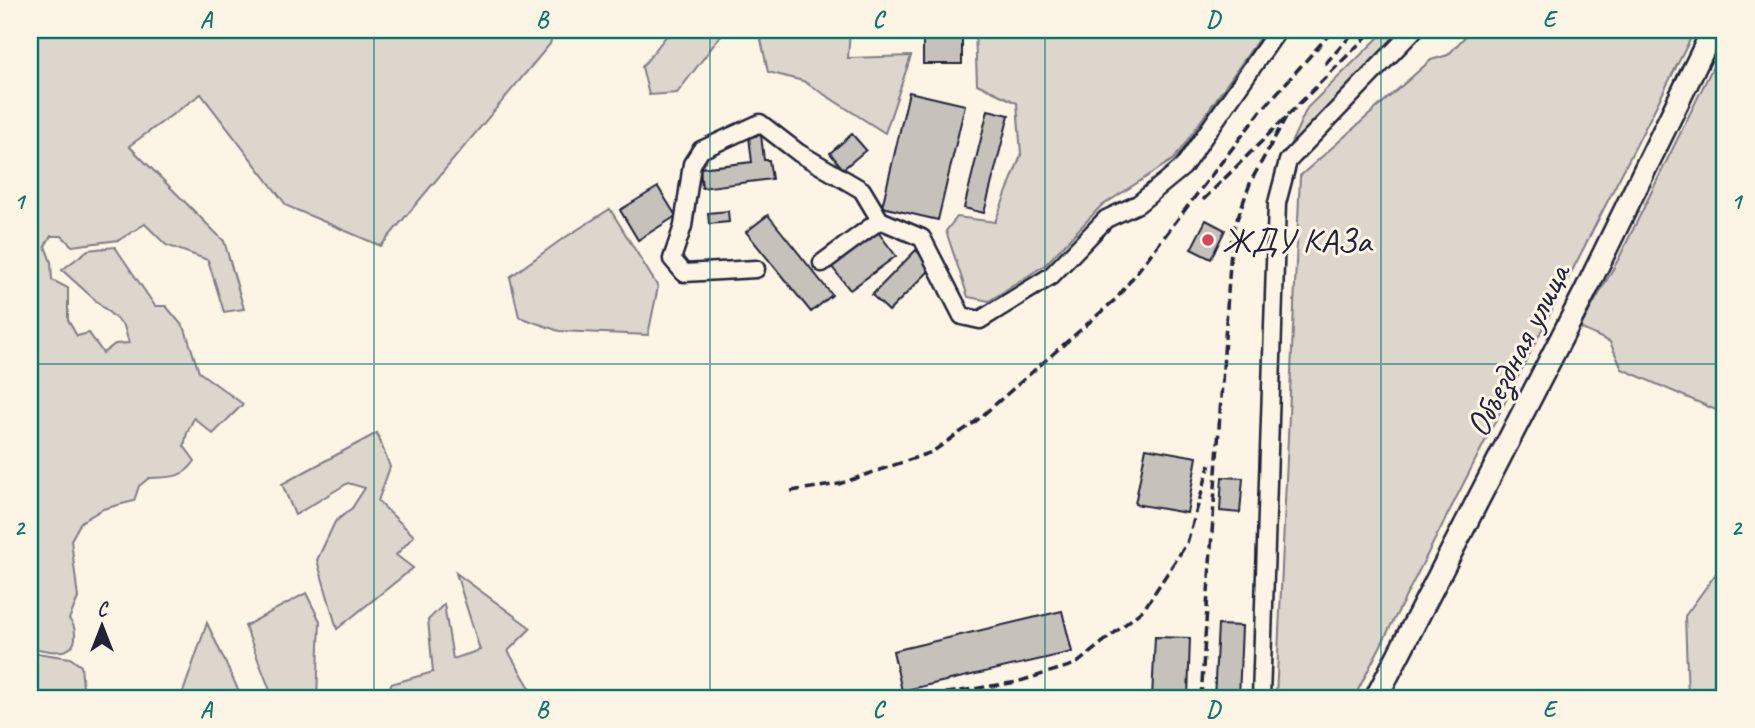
<svg xmlns="http://www.w3.org/2000/svg" width="1755" height="728" viewBox="0 0 1755 728" font-family="Caveat,sans-serif">
  <rect width="100%" height="100%" fill="#fcf5e5"/>
  <filter id="ink" filterUnits="userSpaceOnUse"><feTurbulence type="fractalNoise" baseFrequency=".0143" numOctaves="2"/><feDisplacementMap in="SourceGraphic" scale="14" xChannelSelector="R" yChannelSelector="G"/><feConvolveMatrix kernelMatrix="1 2 1 2 8 2 1 2 1" color-interpolation-filters="sRGB"/></filter>
  <g filter="url(#ink)">
    <g fill="#dcd6cc" stroke="#7f7c84" stroke-width="2">
      <path d="M30,30H554L550,44L381,246L287,206L201,94L129,146L224,241L244,309L224,312L208,260L166,245L145,224L119,240L72,246L62,236H51L45,246L51,262L52,280L68,288V320L77,336L89,333L103,353L115,344L129,343L124,326L62,270L88,250L115,247L155,306H166L185,329L199,372L243,404L213,434L194,418L187,433L184,446L195,461C183,479 169,477 149,478L139,486L134,501L103,509L81,522L71,540L78,598L69,619C73,624 75,627 75,634C77,659 45,651 30,647Z"/>
      <polygon points="671,30 725,30 677,93 649,95 642,67"/>
      <polygon points="759,30 850,30 848,58 911,56 885,133 803,81 768,72"/>
      <polygon points="975,30 1265,30 1174,159 1100,207 1045,265 989,301 968,297 946,231 957,217 995,222 1021,155 1017,103 977,84"/>
      <polygon points="1386,30 1403,30 1286,154 1307,108"/>
      <polygon points="1471,30 1695,30 1354,698 1276,698 1300,176 1431,60 1448,55"/>
      <polygon points="1725,42 1725,414 1622,369 1610,342 1580,328 1619,258"/>
      <polygon points="610,209 658,287 648,335 559,331 519,317 510,277 558,242"/>
      <polygon points="377,433 390,467 378,501 414,536 396,555 413,568 337,629 317,560 335,522 352,508 365,488 348,483 295,515 282,484"/>
      <polygon points="1723,564 1725,564 1725,698 1688,698 1685,616"/>
      <polygon points="456,573 531,628 508,651 530,688 525,698 389,698 391,684 433,672 428,620 444,604 453,659 480,650"/>
      <polygon points="306,593 320,621 317,698 273,698 245,626"/>
      <polygon points="207,623 242,698 181,698"/>
      <polygon points="30,652 70,658 81,666 84,698 30,698"/>
    </g>
    <g fill="#c6c1bb" stroke="#22223b" stroke-width="2">
      <rect x="923" y="30" width="39" height="34"/>
      <polygon points="909,92 965,105 938,220 882,207"/>
      <polygon points="988,110 1009,115 984,213 964,208"/>
      <polygon points="852,134 866,150 843,169 830,153"/>
      <polygon points="761,135 764,160 769,160 772,179 702,188 700,168 752,162 749,137"/>
      <polygon points="658,187 676,216 638,240 620,210"/>
      <polygon points="728,211 729,222 709,224 708,213"/>
      <polygon points="768,215 832,295 811,312 746,232"/>
      <polygon points="1206,220 1225,230 1211,259 1191,249"/>
      <polygon points="878,232 896,256 850,290 832,267"/>
      <polygon points="916,250 933,267 889,311 872,295"/>
      <polygon points="1146,448 1197,457 1187,513 1135,504"/>
      <polygon points="1222,477 1243,478 1240,513 1220,511"/>
      <polygon points="1062,611 1072,652 902,691 893,651"/>
      <polygon points="1218,625 1242,626 1239,698 1214,698"/>
      <polygon points="1155,637 1190,638 1188,698 1152,698"/>
    </g>
    <g fill="none" stroke-linecap="round" stroke-linejoin="round">
      <defs>
        <g id="minor">
          <polyline points="822,263 880,220"/>
          <polyline points="756,269 684,273 672,259 683,226 692,164 701,150 760,123 799,153 862,190 880,220 922,238 962,316 980,320 1051,276 1106,219 1138,204 1183,167 1278,30"/>
          <polyline points="1261,698 1277,203 1288,161 1414,30"/>
        </g>
        <polyline id="major" points="1376,698 1584,294 1713,30"/>
      </defs>
      <use href="#minor" stroke="#22223b" stroke-width="21"/>
      <use href="#major" stroke="#22223b" stroke-width="26"/>
      <use href="#minor" stroke="#fcf5e5" stroke-width="16"/>
      <use href="#major" stroke="#fcf5e5" stroke-width="21"/>
      <g stroke="#22223b" stroke-width="3.5" stroke-dasharray="10 5" stroke-linecap="butt">
        <polyline points="1325,64 1356,30"/>
        <polyline points="1203,200 1373,30"/>
        <polyline points="791,491 839,484 932,452 975,422 1117,298 1261,111 1333,30"/>
        <polyline points="916,698 1017,682 1076,664 1144,609 1187,543 1210,464"/>
        <polyline points="1201,698 1232,233 1251,181 1286,117"/>
      </g>
    </g>
  </g>
  <path fill="none" stroke="#0f766e" stroke-width="2" stroke-opacity="0.55" d="M374,30V698M710,30V698M1045,30V698M1381,30V698M30,364H1725"/>
  <circle fill="#d1495b" stroke="#fcf5e5" stroke-width="2.5" cx="1208" cy="240" r="7"/>
  <g text-anchor="middle" stroke-width="6" stroke-linejoin="round" paint-order="stroke">
    <g font-size="35" fill="#22223b" stroke="#fcf5e5" text-anchor="start">
      <text x="1222" y="252">ЖДУ КАЗа</text>
    </g>
    <g font-size="35" fill="#22223b" stroke="#fcf5e5">
      <text transform="translate(1517 350) rotate(-63)" y="12">Объездная улица</text>
    </g>
  </g>
  <rect width="1755" height="728" fill="none" stroke="#fcf5e5" stroke-width="77"/>
  <g transform="translate(102 626)" stroke="#fcf5e5" stroke-width="5" paint-order="stroke">
  <path d="M0-5L12 26L0 18L-12 26Z" fill="#22223b"/>
  <text y="-10" font-size="19" font-weight="bold" text-anchor="middle" fill="#22223b">С</text>
  </g>
  <rect x="38" y="38" width="1678" height="652" fill="none" stroke="#0f766e" stroke-width="2.5"/>
  <g font-size="23" text-anchor="middle" font-weight="bold" fill="#0f766e">
    <text x="206" y="27">A</text>
    <text x="542" y="27">B</text>
    <text x="878" y="27">C</text>
    <text x="1213" y="27">D</text>
    <text x="1549" y="27">E</text>
    <text x="19" y="209">1</text>
    <text x="1736" y="209">1</text>
    <text x="19" y="535">2</text>
    <text x="1736" y="535">2</text>
    <text x="206" y="717">A</text>
    <text x="542" y="717">B</text>
    <text x="878" y="717">C</text>
    <text x="1213" y="717">D</text>
    <text x="1549" y="717">E</text>
  </g>
</svg>
